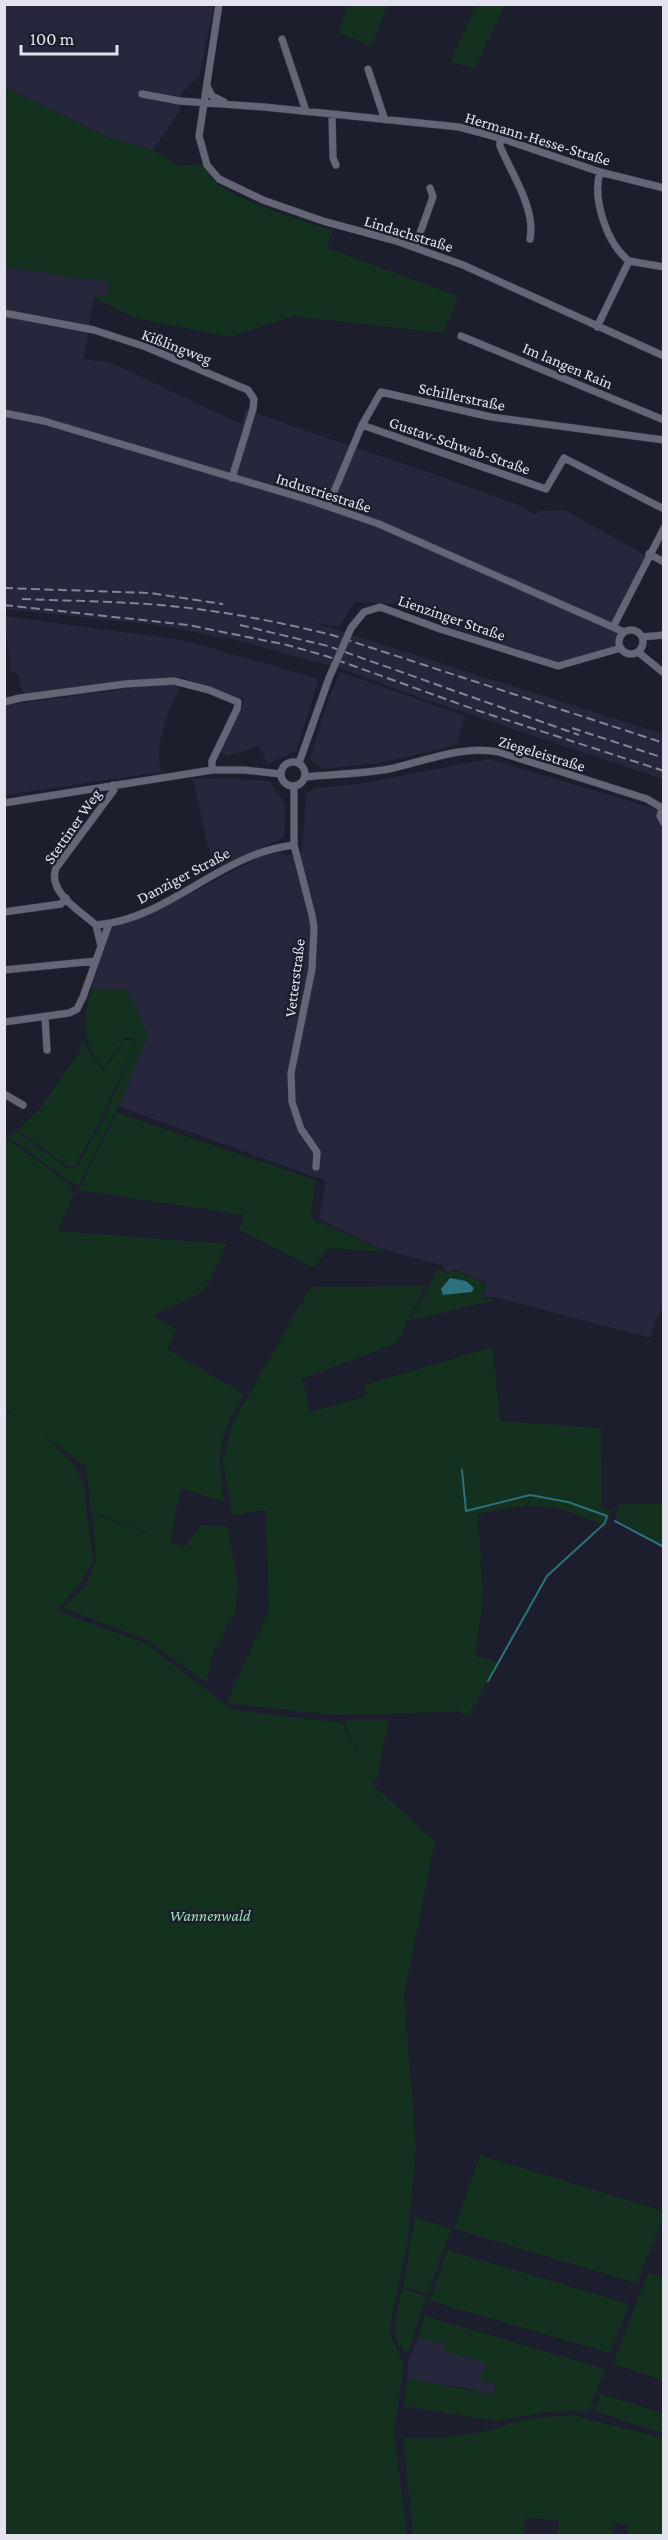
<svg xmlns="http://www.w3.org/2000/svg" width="668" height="2540" viewBox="0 0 668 2540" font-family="'Crimson Pro',serif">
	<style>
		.built { fill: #26273c }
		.green { fill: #13311e }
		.water { fill: #2c717b }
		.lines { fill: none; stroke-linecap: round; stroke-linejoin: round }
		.stream { stroke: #2c717b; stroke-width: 2 }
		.minor-casing { stroke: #383845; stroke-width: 8 }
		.minor { stroke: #646577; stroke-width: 7 }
		.rail { stroke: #848592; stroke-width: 2; stroke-dasharray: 9 4.5; stroke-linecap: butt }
		.minor-bridge-casing { stroke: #383845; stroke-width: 8; stroke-linecap: butt }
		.minor-bridge { stroke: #646577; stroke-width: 7 }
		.labels { text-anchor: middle; stroke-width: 5; stroke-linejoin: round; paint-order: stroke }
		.street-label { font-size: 16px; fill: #e2e3ee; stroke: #1d1e2d }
		.park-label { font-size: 16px; font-style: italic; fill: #97dfae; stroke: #1d1e2d }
	</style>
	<rect width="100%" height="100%" fill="#1d1e2d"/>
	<!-- built -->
	<path class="built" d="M4,5H214L199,76L182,92L179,112L153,150L106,137L5,87Z
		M5,267L110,282L107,297L94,296L84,359L111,363L241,424L246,410L430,473L516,504L535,515L539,511L565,510L652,559L618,620L615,647L557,663L446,625L399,604L355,602L339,627L312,622L663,734V779L415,696L345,670L236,640L158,625L5,609Z
		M4,616L182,640L319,679L296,751L268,764L259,746L227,756L220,752L245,699L187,679L174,677L141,680L23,695L18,674L11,671Z
		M340,672L465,716L457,745L379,763L322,769L310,759L327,703Z
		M157,685H180L167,715L158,750L161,772L5,795V705Z
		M489,759L663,811L664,1204L661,1208L664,1211V1305L656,1319L651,1338L498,1298L483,1297L487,1283L457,1270L446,1272L442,1265L381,1249L319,1219L326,1181L118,1106L148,1036L128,990L91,989L112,928L161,909L262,856L281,852L287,856L302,852L306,794L315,788L359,784Z
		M224,778L269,781L285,803L284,836L280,840L215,868L207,843L193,779Z
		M418,2337L447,2344L444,2351L487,2363L497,2383L492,2396L472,2389L407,2379L408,2362Z"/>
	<!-- green -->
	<path class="green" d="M347,5H387L372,46L339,33Z
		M476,5H505L475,68L450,62Z
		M4,87L106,137L153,150L179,166L203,164C207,170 211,178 216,183C241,203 302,220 333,231L327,248L458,296L443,333L293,316L230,337L135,318L94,298L95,296L107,297L109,282L5,267Z
		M91,989L128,990L148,1036L118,1108L79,1186L69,1181L8,1136L18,1132L66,1168H76L101,1124L138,1040L126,1037L103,1068C81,1039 83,1024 91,989Z
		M125,1040L137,1041L100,1121L75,1166H67L18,1130L41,1107L80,1051L82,1041L103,1071Z
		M117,1113L316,1180L311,1218L386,1252L327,1248L317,1265L312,1267L239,1230L244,1215L79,1190Z
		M5,1137L69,1184L74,1194L58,1231L227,1244L209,1283L199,1294L153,1315L177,1330L167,1349L244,1394C218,1440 217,1450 224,1502L183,1489L180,1491L170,1542L184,1548L201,1525L228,1527L238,1585L235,1612L211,1659L207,1683L147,1640L63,1608L86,1585L96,1561L92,1513L168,1541L91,1511L86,1467L44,1435L75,1466L84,1483L93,1562L82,1580L57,1611L145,1643L226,1705L239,1711L342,1723L358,1753L344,1721L388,1720L377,1781L372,1780L376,1788L435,1841L404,1995L416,2142L408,2242L389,2332L404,2364L394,2433L407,2535H5V1410L21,1420L5,1409Z
		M440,1267L445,1273L457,1271L486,1284L482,1298L497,1300L410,1320Z
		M425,1286L397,1343L302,1379L310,1412L367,1396L364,1385L493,1347L500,1421L601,1428L602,1508L611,1510L608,1520L602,1524L557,1508L526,1505L478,1514L483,1601L475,1656L498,1662L469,1715L459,1713L458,1709L455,1712L335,1715L234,1704L228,1700L269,1610L266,1510L232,1515L223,1459L233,1422L311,1287Z
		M663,1503V1545L616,1519L618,1505Z
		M480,2155L663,2211V2219L637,2283L454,2229Z
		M415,2217L451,2229L428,2294L403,2287Z
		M447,2250L629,2304L610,2353L430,2301Z
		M648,2273L663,2278V2380L613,2364Z
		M402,2289L427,2296L408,2353C386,2342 398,2307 402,2289Z
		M425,2316L605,2369L590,2409L587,2411L546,2412L497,2421L404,2406L407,2379L472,2390L492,2396L496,2384L480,2380L487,2363L444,2351L446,2344L418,2337Z
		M601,2394L663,2413V2433L594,2411Z
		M572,2415L663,2438V2535H628L629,2525L615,2523L612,2535H558V2520L525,2518L524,2535H413L403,2438H440L483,2432L522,2420Z"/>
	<!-- water -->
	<path class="water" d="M450,1278L466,1281L474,1288L472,1292L443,1295L441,1289Z"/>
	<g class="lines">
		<!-- stream -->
		<path class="stream" d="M462,1470L466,1511L530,1495L568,1502L607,1516L605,1523L547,1576L488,1681
			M615,1521L664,1547"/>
		<!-- minor casing -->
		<g class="minor-casing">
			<path id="minor" d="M219,4L199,136L207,165L219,179L263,200L323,221L396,241L463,265L664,356
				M282,39L306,111
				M368,69L385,120
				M207,86L212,96L224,102
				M142,94L180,101L264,107L459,127L500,138L600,172L664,188
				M332,115L333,158L336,165
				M500,138V146C511,173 536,208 530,239
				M415,247L433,197L430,188
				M629,261L664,267
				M4,313L94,330L146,347L248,390L254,399L253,409L232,478
				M597,327L629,261C607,244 592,199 600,172
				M461,336L664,420
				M4,413L44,421L312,501L379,524L624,632
				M362,425L546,489L564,458L664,509
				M328,506L362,425L381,392L491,417L664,440
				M649,554L664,562
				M613,627L664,528
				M351,628L364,612L380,607L440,629L558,666L621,648
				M619 642a12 12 0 1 1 24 0a12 12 0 1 1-24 0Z
				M642,637L664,635
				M638,652L664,673
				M4,702L20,698L125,684L174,681L209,690L238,702L237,709L212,761V770
				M281 774a12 12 0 1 1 24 0a12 12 0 1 1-24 0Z
				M299,763L329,678
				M305,777C333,774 361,774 389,769C427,761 460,745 499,752L647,799L662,808
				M113,785L114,790L56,868C47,892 80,911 96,925C168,920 220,853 294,845
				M294,786V845L312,915L314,928L312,969L291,1073L292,1102L301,1129L317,1152L316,1167
				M4,803L212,770H244L281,774
				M663,806L660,816L664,823
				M4,912L61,904L66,898
				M96,925L101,946
				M4,970L96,961
				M45,1017L47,1050
				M4,1022L69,1013L77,1009L83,997L109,924
				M4,1094L23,1105"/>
		</g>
		<!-- minor -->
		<use href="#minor" class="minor"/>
		<!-- rail -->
		<path class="rail" d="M4,588L150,593L223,604
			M22,599C68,601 114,601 160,605C218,610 275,621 332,635L664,743
			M4,605L188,625L287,645L326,656L479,711L664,771
			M240,625L328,646L579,735
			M572,728L664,758"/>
		<!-- minor-bridge casing -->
		<g class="minor-bridge-casing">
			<path id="minor-bridge" d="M329,678L351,628"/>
		</g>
		<!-- minor-bridge -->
		<use href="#minor-bridge" class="minor-bridge"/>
	</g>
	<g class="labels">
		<!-- street labels -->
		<g class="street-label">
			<text transform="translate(538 138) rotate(17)" y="6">Hermann-Hesse-Straße</text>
			<text transform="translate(409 233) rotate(17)" y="6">Lindachstraße</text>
			<text transform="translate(177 346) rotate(21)" y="6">Kißlingweg</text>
			<text transform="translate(568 365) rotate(23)" y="6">Im langen Rain</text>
			<text transform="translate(462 396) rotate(12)" y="6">Schillerstraße</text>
			<text transform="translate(460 445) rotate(19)" y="6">Gustav-Schwab-Straße</text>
			<text transform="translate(324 492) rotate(18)" y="6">Industriestraße</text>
			<text transform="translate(452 617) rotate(19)" y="6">Lienzinger Straße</text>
			<text transform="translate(542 753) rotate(17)" y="6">Ziegeleistraße</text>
			<text transform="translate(72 826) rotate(-55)" y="6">Stettiner Weg</text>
			<text transform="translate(183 875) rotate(-28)" y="6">Danziger Straße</text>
			<text transform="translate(294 978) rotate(-83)" y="6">Vetterstraße</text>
		</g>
		<!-- park labels -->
		<g class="park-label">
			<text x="210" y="1921">Wannenwald</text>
		</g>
	</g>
	<!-- border -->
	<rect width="668" height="2540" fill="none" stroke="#e2e3ee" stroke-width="12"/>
	<!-- scale -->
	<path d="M21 45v9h96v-9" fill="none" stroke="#e2e3ee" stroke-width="3"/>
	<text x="30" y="45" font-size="18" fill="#e2e3ee" stroke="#1d1e2d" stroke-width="4.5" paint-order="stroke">100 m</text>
</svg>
